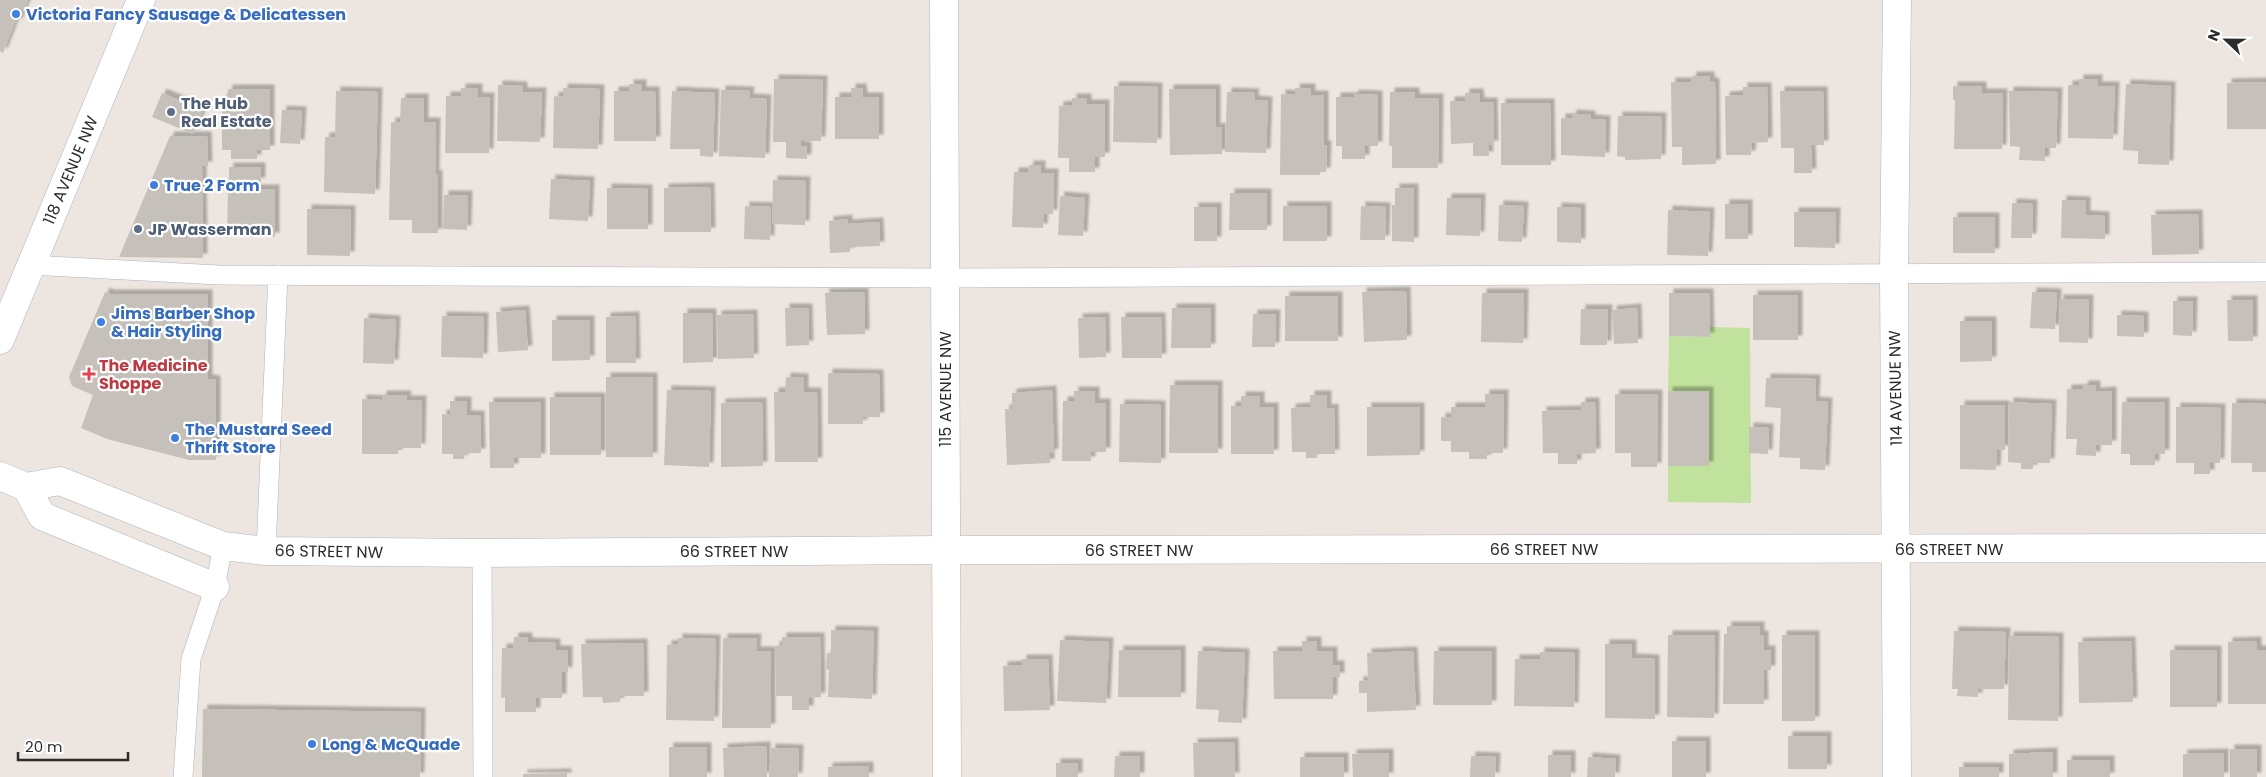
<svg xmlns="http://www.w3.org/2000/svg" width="2266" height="777" viewBox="0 0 2266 777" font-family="Poppins,sans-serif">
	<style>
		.green { fill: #c1e29d }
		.building { fill: #c6c0ba; filter: url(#shadow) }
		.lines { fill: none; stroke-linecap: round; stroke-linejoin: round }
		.lane-casing { stroke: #afb4bc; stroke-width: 20 }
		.street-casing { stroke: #afb4bc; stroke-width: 29 }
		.secondary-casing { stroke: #afb4bc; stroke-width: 29 }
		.lane { stroke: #fff; stroke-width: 19 }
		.street { stroke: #fff; stroke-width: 28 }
		.secondary { stroke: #fff; stroke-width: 28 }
		.shop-dot { fill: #3f7fe0; stroke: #fff; stroke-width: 2 }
		.service-dot { fill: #5c6f8a; stroke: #fff; stroke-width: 2 }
		.health-dot { fill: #e0444e; stroke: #fff; stroke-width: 2 }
		.labels { text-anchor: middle; stroke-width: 4.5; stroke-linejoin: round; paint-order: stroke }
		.shop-label { font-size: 16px; font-weight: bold; fill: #366cbe; stroke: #fff; text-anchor: start }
		.service-label { font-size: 16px; font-weight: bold; fill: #4e5e75; stroke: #fff; text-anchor: start }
		.street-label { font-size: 16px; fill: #2c2c2c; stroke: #fff }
		.health-label { font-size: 16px; font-weight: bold; fill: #be3a42; stroke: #fff; text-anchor: start }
	</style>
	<defs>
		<filter id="shadow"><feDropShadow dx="4.5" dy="-4.5" stdDeviation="1" flood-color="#0004"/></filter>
	</defs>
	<rect width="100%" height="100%" fill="#ede5df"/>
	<!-- green -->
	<path class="green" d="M1709,327L1750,328L1751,503L1668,502V466L1709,465V391H1668L1669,336L1709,337Z"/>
	<!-- building -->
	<path class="building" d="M0,0H28L18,23L15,22L3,53L0,51Z
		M1692,76H1710V81L1715,83L1716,164L1682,165V147H1672L1671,82H1691Z
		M774,79L823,80L821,141H801V146H807V159L786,158V142H773Z
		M2079,79H2098V86H2115L2113,139L2068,138V85H2079Z
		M2266,82V129H2227V83Z
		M629,84H642V91H655L656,141H614V91H630Z
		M2126,84L2171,86L2169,165L2138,164V151L2123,150Z
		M498,85L523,86V92H542L540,142L497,141Z
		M1114,86L1158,87L1157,143L1113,142Z
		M1953,86H1982V93H2003L2002,149H1954L1955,100H1953Z
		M1743,87H1767L1768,142L1752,143L1751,155H1726L1725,96L1743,95Z
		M461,88H478V97H490L489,153H445L446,96H461Z
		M563,88L600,89L598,149L553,148L554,96L563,97Z
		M851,88H862L863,97H879V139H835V97H851Z
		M1295,88H1311V95H1324V145H1327L1326,172H1320V175H1280L1281,94L1296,95Z
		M228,89H270V150H257V159H231V150H222V99H227Z
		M1169,89H1216V128L1222,127V154L1170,155Z
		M721,90L750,91L749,98L767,99L765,158L719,156Z
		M336,91L378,92L375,194L324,192L325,137H335Z
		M672,91L715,93L713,157L700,156V149H670Z
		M1780,91H1823L1824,145H1811L1812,173H1794V148H1781Z
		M2009,91L2058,92L2056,148H2045V161L2019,160L2020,147L2010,146Z
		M1227,92L1255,93L1254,100L1268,101L1266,153L1225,152Z
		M1390,92H1415V98H1439L1438,168H1392V146H1389Z
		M162,93L203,110L193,134L152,117Z
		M1465,93H1479L1480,102H1493L1494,145H1488L1489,156H1473V143L1451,144L1450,101H1465Z
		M1354,94L1378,95V146H1365V159H1342V146H1336V97H1354Z
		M401,98H424V122H436L435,175L438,174V233H412V220H389L391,122H400Z
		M1072,98H1087V104H1105V157H1095V172H1069V158H1058L1059,106L1072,105Z
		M1501,103H1550L1551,165H1501Z
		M282,110L302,111L300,144L280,143Z
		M1572,114L1591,115V119L1606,120L1605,157L1561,155V118H1572Z
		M1618,116L1662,117L1661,159L1625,160V157L1617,156Z
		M170,136H207L208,166H202L203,258L119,257Z
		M1029,165H1041V173H1054L1053,214H1044L1043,228L1012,227L1014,172H1028Z
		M229,167H261V182H229Z
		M551,179L590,181L588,221L549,219Z
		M773,180L806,181L805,225L772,224Z
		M710,187L711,232H664V188Z
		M607,188L648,189V229H607Z
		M1395,188H1414V242L1392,241V205H1395Z
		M228,189H275V237L227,236Z
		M1230,193H1267V230H1229Z
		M444,195H468L467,230L443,229Z
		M1060,196L1085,198L1083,236L1058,235Z
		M1447,198H1481L1480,236L1446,235Z
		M2062,200L2086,201V215L2105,216V239L2061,238Z
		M2012,203L2033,204L2032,238H2011Z
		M1725,204H1748V239H1725Z
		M1499,205L1524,206L1522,242L1498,241Z
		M745,206L771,207L770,240L744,239Z
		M1283,206H1327V241H1283Z
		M1361,206L1386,207L1385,240H1360Z
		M1194,207H1217V241H1194Z
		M1557,207L1581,208V243L1557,242Z
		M307,209L351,210L350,256L307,255Z
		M1668,210L1710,212L1708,256L1667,255Z
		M1794,212H1836L1835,248L1794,247Z
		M2198,214L2199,254L2152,255L2151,215Z
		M1953,217H1995V253H1953Z
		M848,219V224L879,222L880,246L850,247V252L830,253L829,221Z
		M1406,291L1407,340L1364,342L1362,292Z
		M105,292L110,294H208V379L216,380V460H189L107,439L81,428L93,395L72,386L69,377Z
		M864,292L865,334L827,335L825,293Z
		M2032,292L2057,293L2055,329L2030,328Z
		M1482,293H1524L1523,343L1481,342Z
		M1669,293H1709L1710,337L1669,336Z
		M1753,295H1798V340H1753Z
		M1285,296H1338V341H1285Z
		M2059,299H2089L2088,343L2059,342Z
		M2227,300H2253V341H2228Z
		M2173,301H2193L2192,336L2173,335Z
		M785,308H808L809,345L786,346Z
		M1172,308H1211V348H1171Z
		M1637,308L1638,343L1614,344L1612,310Z
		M1581,309H1608L1607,345H1580Z
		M525,310L528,350L498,352L496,312Z
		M683,313H712L713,362L683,363Z
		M753,314L754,358L718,359L717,315Z
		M1253,314H1276L1275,347H1252Z
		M2117,315L2144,316V337L2117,336Z
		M442,316L484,317L483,358L441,357Z
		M635,316L636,363H606V317Z
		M1105,317L1106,357L1079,358L1078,318Z
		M1121,317H1161L1162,358H1122Z
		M364,318L396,320L394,364L363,363Z
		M552,320H590V360L552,361Z
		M1960,321H1992V361L1960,362Z
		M828,373L879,374L880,417H863V424H828Z
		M606,377H653V457H606Z
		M786,377L804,378V392H817L818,462H775L774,392H785Z
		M1766,378L1816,379L1815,401L1828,402L1825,470L1800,469V458L1779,457L1781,408L1765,407Z
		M1170,385H1218V453H1169Z
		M2084,385H2096V392L2112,391V445H2096V456L2076,455L2077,439H2066L2067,389H2083Z
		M667,390L711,391L709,467L664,465Z
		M1052,390L1054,453H1050V463L1007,465L1005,409H1012V393Z
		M1074,391H1095V403H1106V452H1091V461H1062L1063,401H1074Z
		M1668,391H1709V466H1668Z
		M1485,394H1504L1503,453H1487V459H1469V452H1451V441H1441V417L1451,418V407H1485Z
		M1615,394H1658L1657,467H1631V453H1615Z
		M382,395H407L406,400H422L421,448H398V454H362V399L382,400Z
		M1310,395H1327V409L1334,408L1335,454H1317V458H1306V452H1292L1291,408L1310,407Z
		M1241,396H1260V407H1274V454H1231V406H1241Z
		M550,397H601V455H550Z
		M450,401H467V415H480L481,453H465L464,459H453V454H442V414L450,415Z
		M489,402H541V458H514V468H490Z
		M762,402L763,466L721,467V403Z
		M1581,402H1595L1596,453L1577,454V464H1558V453H1543L1542,411L1581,410Z
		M2009,402L2052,404L2050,463H2033V469H2021V463L2008,462Z
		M2122,402H2165V454H2155V465H2130V454H2121Z
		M2232,403L2266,404V472H2252V463H2231Z
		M1120,404L1161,405V463L1119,462Z
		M1960,405H2005V450H1997L1996,470L1960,469Z
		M1367,407H1420V455L1367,456Z
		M2176,407L2221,408L2220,463H2210V474H2194V463H2176Z
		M1749,427L1769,428L1768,454L1749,453Z
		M1727,626H1760V635H1764V650H1771V670H1763L1764,704H1723L1724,634H1727Z
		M831,630L874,631L872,699L828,697L829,670L826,669L827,653H831Z
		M1954,631L2006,632L2004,689H1978V697L1957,696L1958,689H1952Z
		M1668,635H1715L1714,718L1667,717Z
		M1782,635H1815V721H1782Z
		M2009,636L2059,637L2058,721L2008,720Z
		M514,637H528V642L556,643V650H568V672L562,671V698H536V712H505V697L501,698L502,648H513Z
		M782,637H820L821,697L809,698V710H792V696H776L775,646L782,645Z
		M678,638L716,639L714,721L666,720L667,645L678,644Z
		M723,638H757L756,651H771V728H722Z
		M1060,640L1109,642L1106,703L1057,701Z
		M1302,641H1317V651H1333V665H1340V677H1333V699H1274L1273,651H1302Z
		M2131,641L2133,702L2079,703L2078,642Z
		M2257,641V650H2266V704H2228V642Z
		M643,643L644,696H620V702L603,703L602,697H583L581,644Z
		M1605,644H1632V658L1655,659V719L1605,718Z
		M1119,650H1181V697H1118Z
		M2170,650H2217V707H2170Z
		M1198,651L1245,653L1242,723L1218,722L1219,710L1196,709Z
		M1413,651L1416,710L1367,712V693H1359V681L1368,680L1367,653Z
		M1434,651H1492V705H1433Z
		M1540,652L1575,653L1574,707L1514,706L1515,659H1540Z
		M1022,659H1048L1050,710L1004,711L1003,666L1022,665Z
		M203,709L421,712L420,777H202Z
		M1788,736H1827V769H1788Z
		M1672,741H1706V777H1672Z
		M1234,742L1235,777H1194L1193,743Z
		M766,746L767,777H724L723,748Z
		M669,747H707V777H669Z
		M771,748L799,749L798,777H769Z
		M2230,749H2257V777H2230Z
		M2053,752V777H2009V754Z
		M1389,753V777H1353L1352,754Z
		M2224,753V777H2183V754Z
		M1548,755H1571V777H1548Z
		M1115,756H1140V777H1114Z
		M1471,756L1496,757L1495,777H1470Z
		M1300,757H1344V777H1300Z
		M1588,757L1616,759L1615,777H1587Z
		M2067,760H2110V777H2067Z
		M1056,763H1078V777H1056Z
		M869,766V777H828V767Z
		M1959,767H1999V777H1959Z
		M567,773V777H523V774Z"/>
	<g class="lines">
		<!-- lane casing -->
		<g class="lane-casing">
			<path id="lane" d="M30,265L219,275L946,278L2266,272
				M266,551L278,275
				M482,553L483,777
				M183,777L191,659L215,587L223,546"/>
		</g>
		<!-- street casing -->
		<g class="street-casing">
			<path id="street" d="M944,0L947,777
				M1897,777L1894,273L1897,0"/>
		</g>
		<!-- secondary casing -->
		<g class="secondary-casing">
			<path id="secondary" d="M0,340L141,0
				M0,476L26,487L60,481L223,546L266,551L482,553L945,550L2266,548
				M26,487L42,516L215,587"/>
		</g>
		<!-- lane -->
		<use href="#lane" class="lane"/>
		<!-- street -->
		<use href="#street" class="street"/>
		<!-- secondary -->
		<use href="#secondary" class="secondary"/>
	</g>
	<!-- markers -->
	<g class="shop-dot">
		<circle cx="16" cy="14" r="5"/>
		<circle cx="154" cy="185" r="5"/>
		<circle cx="101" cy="322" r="5"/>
		<circle cx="175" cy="438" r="5"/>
		<circle cx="312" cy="744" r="5"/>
	</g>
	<g class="service-dot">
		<circle cx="171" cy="112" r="5"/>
		<circle cx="138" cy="229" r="5"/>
	</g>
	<path class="health-dot" d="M86.5 366.5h5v5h5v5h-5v5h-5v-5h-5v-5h5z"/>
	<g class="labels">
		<!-- shop labels -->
		<g class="shop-label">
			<text x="26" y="20">Victoria Fancy Sausage &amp; Delicatessen</text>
			<text x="164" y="191">True 2 Form</text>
			<text x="111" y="319">Jims Barber Shop<tspan x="111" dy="18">&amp; Hair Styling</tspan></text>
			<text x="185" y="435">The Mustard Seed<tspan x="185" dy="18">Thrift Store</tspan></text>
			<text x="322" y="750">Long &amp; McQuade</text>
		</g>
		<!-- service labels -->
		<g class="service-label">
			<text x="181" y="109">The Hub<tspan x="181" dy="18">Real Estate</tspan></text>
			<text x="148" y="235">JP Wasserman</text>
		</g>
		<!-- street labels -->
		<g class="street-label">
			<text transform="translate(70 170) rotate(-67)" y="6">118 AVENUE NW</text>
			<text transform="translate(1895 388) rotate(-91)" y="6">114 AVENUE NW</text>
			<text transform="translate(945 389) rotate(-90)" y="6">115 AVENUE NW</text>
			<text x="1544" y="555">66 STREET NW</text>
			<text x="1949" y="555">66 STREET NW</text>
			<text x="1139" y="556">66 STREET NW</text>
			<text transform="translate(329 551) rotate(1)" y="6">66 STREET NW</text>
			<text x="734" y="557">66 STREET NW</text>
		</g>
		<!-- health labels -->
		<g class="health-label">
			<text x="99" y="371">The Medicine<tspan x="99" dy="18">Shoppe</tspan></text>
		</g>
	</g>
	<!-- north arrow -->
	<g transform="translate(2226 40) rotate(292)" stroke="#ffffff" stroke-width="4" paint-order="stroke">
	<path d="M0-4L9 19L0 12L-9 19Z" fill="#2c2c2c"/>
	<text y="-8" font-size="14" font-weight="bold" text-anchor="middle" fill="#2c2c2c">N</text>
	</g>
	<!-- scale -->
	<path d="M18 752v8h110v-8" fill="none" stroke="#2c2c2c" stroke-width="2.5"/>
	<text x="25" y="752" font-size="15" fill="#2c2c2c" stroke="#ffffff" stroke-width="4" paint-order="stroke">20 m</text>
</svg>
